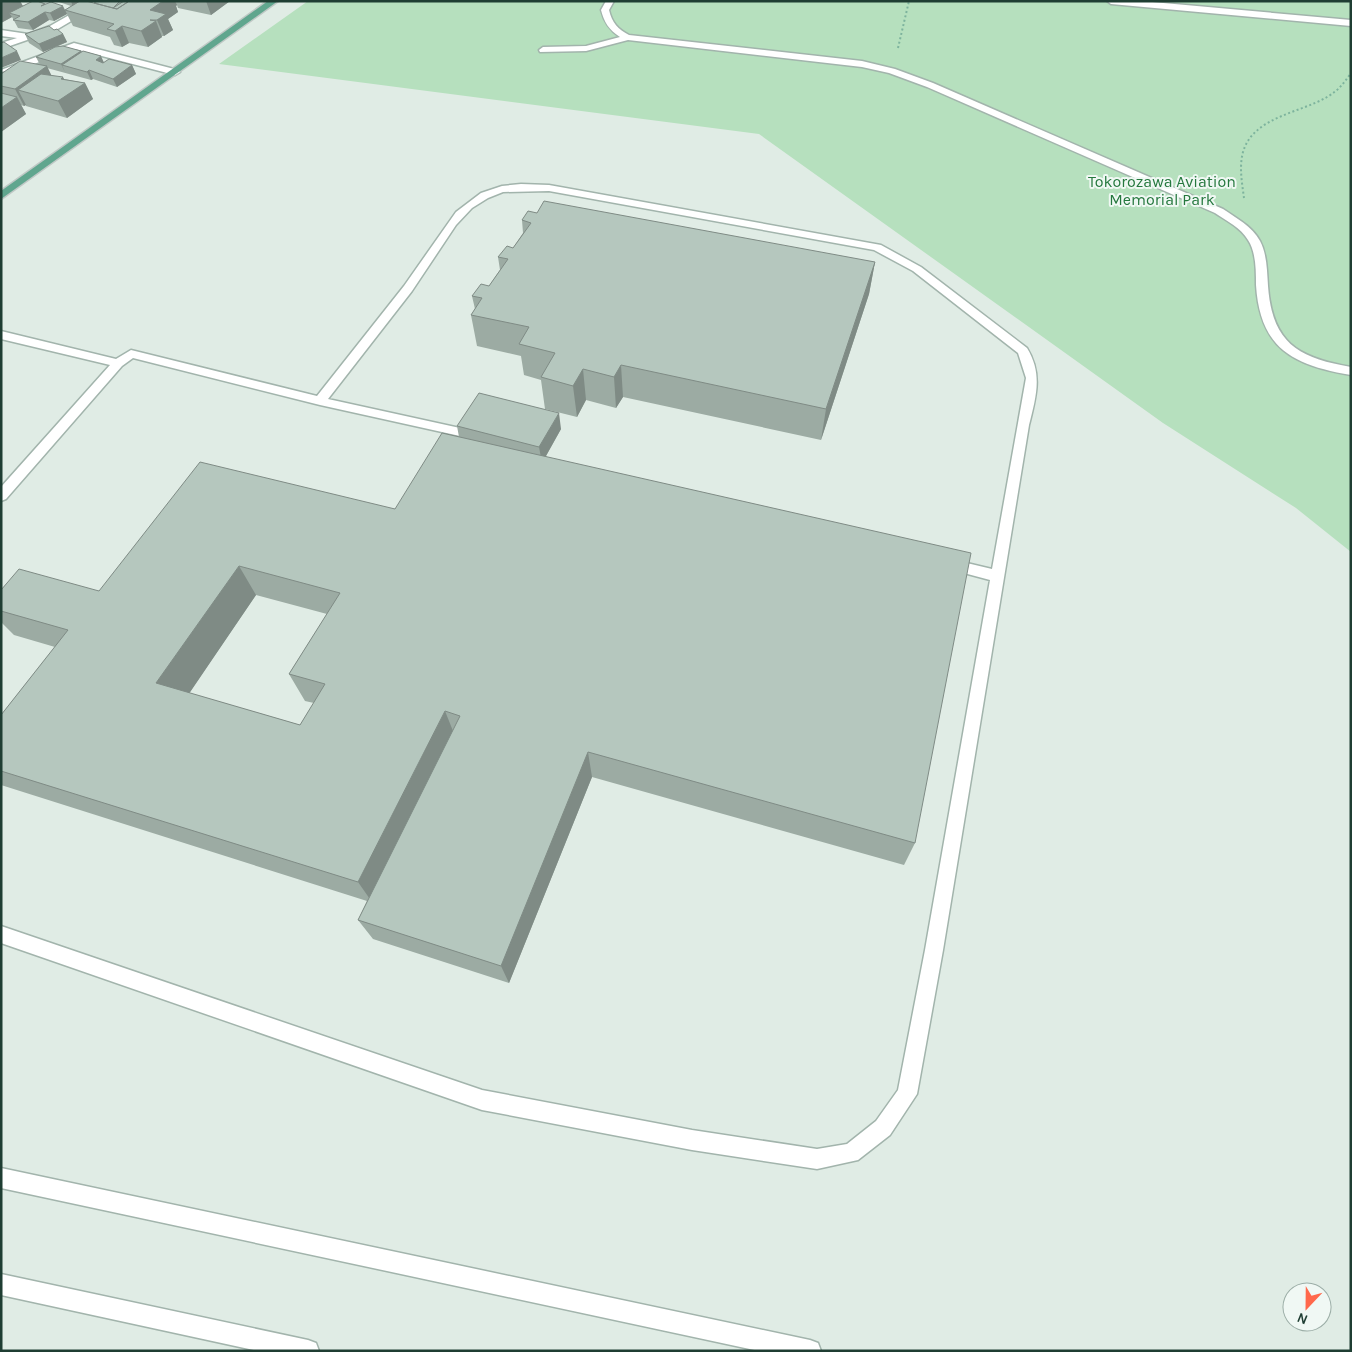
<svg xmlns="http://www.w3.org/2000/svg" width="1352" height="1352" viewBox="0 0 1352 1352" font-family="Karla,sans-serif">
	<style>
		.green { fill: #b6e0be }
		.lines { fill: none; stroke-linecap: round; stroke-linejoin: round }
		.minor-casing { stroke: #a2b4ac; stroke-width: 3 }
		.major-casing { stroke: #c0c9c6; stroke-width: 3 }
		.path { stroke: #7db39d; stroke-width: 2; stroke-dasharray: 2 2.5; stroke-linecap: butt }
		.minor { fill: #fff; fill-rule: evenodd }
		.major { fill: #60a68e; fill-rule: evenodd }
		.wall { fill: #9caba3; fill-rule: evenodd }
		.shaded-wall { fill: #7f8b85 }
		.building { fill: #b5c7be; stroke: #7f8b85; fill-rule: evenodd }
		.labels { text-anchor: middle; stroke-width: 4; stroke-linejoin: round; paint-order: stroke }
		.far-park-label { font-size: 16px; fill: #25783e; stroke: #f0f8f4 }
	</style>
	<rect width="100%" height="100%" fill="#e0ece5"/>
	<!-- green -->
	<path class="green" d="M308,1H1351V552L1296,508L1163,423L759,134L219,64Z"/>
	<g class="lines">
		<!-- minor casing -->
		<g class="minor-casing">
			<path id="minor" d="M94,1H105L56,30L1,49V43L17,38L1,36V30L28,34L50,26Z
				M606,1H614L609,10C612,23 618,29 629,35L862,61L895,69L933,83L1223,209C1236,218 1252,226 1260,241C1267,254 1267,271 1268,286C1272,342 1297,358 1351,367V375C1292,365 1260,348 1256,285C1256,270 1256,252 1248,240C1241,228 1227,221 1215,213L927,87L889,73L862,67L628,40L586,51L540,52L539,50L543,47L586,46L620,37C609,30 604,22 601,10Z
				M1107,1H1141L1351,20V26L1111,4Z
				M74,43L178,70L180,72L175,75L75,49L1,76V70Z
				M521,184L549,185L881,245L921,267L1027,348C1043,374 1036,397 1029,425L943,950L917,1094L890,1135L858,1160L817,1169L692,1150L482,1110L1,943V926L482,1090L692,1130L817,1149L847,1144L876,1121L898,1090L925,950L990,580L945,568L943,564L945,560L950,559L992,569L1026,378L1018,353L913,271L874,250L549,191L503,192L488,198L472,208L456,225L412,291L328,399L460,428L466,432L464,435L460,436L320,405L133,358L122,366L6,499L1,501V487L110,365L1,339V331L116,359L131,350L317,396L404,286L456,212L481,193L502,186Z
				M1,1168L810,1340L818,1343L821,1351H759L1,1188Z
				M1,1274L308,1340L316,1343L319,1351H258L1,1295Z"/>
		</g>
		<!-- major casing -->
		<g class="major-casing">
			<path id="major" d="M268,1H278L1,199V191Z"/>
		</g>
		<!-- path -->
		<path class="path" d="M898,48L909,1
			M1244,198C1242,183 1239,167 1243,152C1253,117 1300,113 1327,97C1338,91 1344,83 1351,73"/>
		<!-- minor -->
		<use href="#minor" class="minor"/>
		<!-- major -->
		<use href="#major" class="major"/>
	</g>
	<!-- wall -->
	<path class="wall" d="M1,1H20L23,6L32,2L29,1H43L41,2L65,10L71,6L56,1H91L90,2L94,3L98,1H230L211,15L178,8L177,5L176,6L178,12L168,19L173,30L164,36H162V37L148,47L129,43L122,47L114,45L110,37L73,26L67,14L54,21L49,20L33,30L18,28L12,17L1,23Z
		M54,30L63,34L67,42L56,47L81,51L82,52L104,62L132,65L136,74L117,87L93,79L91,80L47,68L51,75L64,79L85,83L93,99L67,118L26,106V105L24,106L21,105L26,114L1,132V72L40,65L36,57L54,47L43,52L29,43L25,34Z
		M537,213L875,262L869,294L821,440L623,397L616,408L586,400L577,417L545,409L541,380L524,375L521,356L477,346L471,315L475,309L472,296L489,286L500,270L498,257L513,248L523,233L522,220Z
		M457,426L561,429L546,456L915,843L904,865L592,777L509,983L373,939L358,920L367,901L1,785V715L55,647L14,635L1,622V590L99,591L395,509L459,437ZM256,595L327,614L289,674L305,701L314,703L300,725L189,693Z"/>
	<!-- shaded-wall -->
	<path class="shaded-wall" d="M3,1H20L25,10L9,13L12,17L1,23V2Z
		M71,1H83L73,7Z
		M163,1H175L177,5L176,6L178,12L168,19L173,30L164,36L157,20L150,10Z
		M206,1H230L211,15Z
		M41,6L45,12L49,20L33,30L28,22Z
		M63,6L67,14L54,21L50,13Z
		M156,21L162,37L148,47L141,31Z
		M122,26L129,43L122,47L115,31Z
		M63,34L67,42L43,52L39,44Z
		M17,51L21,60L1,68V58Z
		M81,51L85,59L62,65L65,72L61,64Z
		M101,56L105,65L96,60Z
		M132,65L136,74L117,87L113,79Z
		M47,66L55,83L18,90L26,105L24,106L15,89Z
		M89,70L93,79L91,80L87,72Z
		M63,77L71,92L85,83L93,99L67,118L58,101L61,79Z
		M17,97L26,114L1,132V108Z
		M875,262L869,294L821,440L826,409Z
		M621,365L623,397L616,408L614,377Z
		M583,369L586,400L577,417L573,386Z
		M559,413L561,429L542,463L539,447Z
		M239,566L256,595L178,710L156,683Z
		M445,711L455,736L372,902L358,882Z
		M588,752L592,777L509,983L501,966Z"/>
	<!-- building -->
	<path class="building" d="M33,1H37L45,4L41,6L51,2L63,6L50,13L45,12L28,22L13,20L20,16L9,13Z
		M80,1H86L117,9L129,1H163L150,10L166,14L157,20H150L156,21L141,31L122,26L115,31L107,29L114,24L65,10Z
		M98,1H120L113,8L94,3Z
		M124,1L128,2L117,9L113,8Z
		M49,26L54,30L57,29L63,34L39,44L25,34Z
		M4,42L17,51L1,58V43Z
		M63,46L81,51L61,64L36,57L55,47Z
		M83,51L101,56L96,60L103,63L109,59L132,65L113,79L89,70L87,72L62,65Z
		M20,61L47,66L15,89L1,86V74Z
		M41,74L63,77L61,79L85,83L58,101L18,90Z
		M1,93L17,97L1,108Z
		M544,201L875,262L826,409L621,365L614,377L583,369L573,386L541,377L555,353L519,344L529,327L471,315L482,298L472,296L481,284L489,286L508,259L498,257L507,246L513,248L531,223L522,220L528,211L537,213Z
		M479,393L559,413L539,447L457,426Z
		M442,433L971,553L915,843L588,752L501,966L358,920L460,716L445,711L358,882L1,771V715L68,630L1,611V590L19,569L99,591L200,462L395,509ZM239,566L340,593L289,674L325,684L300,725L156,683Z"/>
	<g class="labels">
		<!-- far-park labels -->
		<g class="far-park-label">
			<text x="1162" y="187">Tokorozawa Aviation<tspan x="1162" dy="18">Memorial Park</tspan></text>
		</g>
	</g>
	<!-- border -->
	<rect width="1352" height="1352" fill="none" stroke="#1f3e33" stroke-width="5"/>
	<!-- north arrow -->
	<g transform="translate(1307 1307) rotate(202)"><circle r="24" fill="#f0f8f4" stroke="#9caea7"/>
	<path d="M0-4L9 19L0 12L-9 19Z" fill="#ff684b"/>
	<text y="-8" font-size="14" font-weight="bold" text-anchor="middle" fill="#1f3e33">N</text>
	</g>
</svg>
